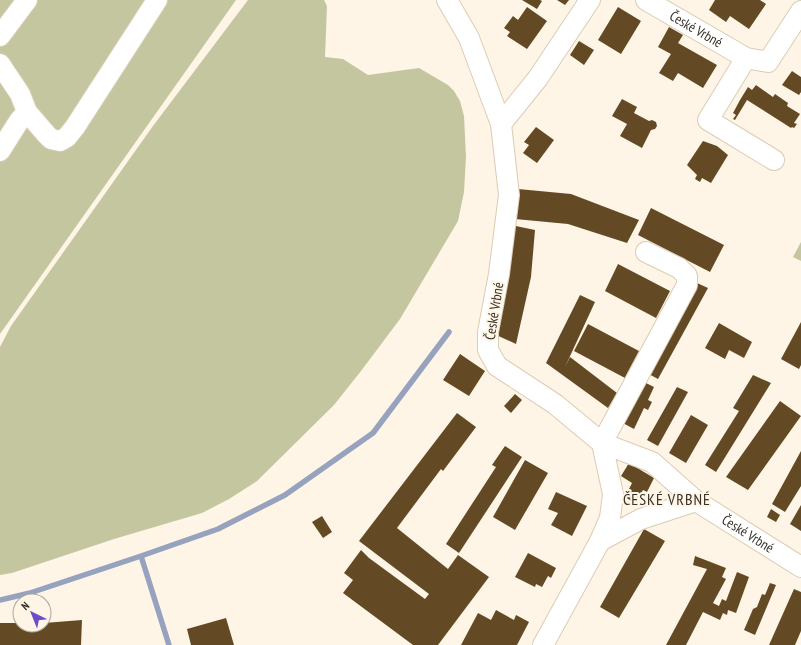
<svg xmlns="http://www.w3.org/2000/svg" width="801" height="645" viewBox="0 0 801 645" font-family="'PT Sans Narrow',sans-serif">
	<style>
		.green { fill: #c3c69f }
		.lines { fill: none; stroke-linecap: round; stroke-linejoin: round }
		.stream { stroke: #96a2be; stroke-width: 5.5 }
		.building { fill: #644a24 }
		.minor-casing { stroke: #dbccb4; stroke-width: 22 }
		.minor { stroke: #fff; stroke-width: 20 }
		.labels { text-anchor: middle; stroke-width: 4; stroke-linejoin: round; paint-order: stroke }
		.street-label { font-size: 14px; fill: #373127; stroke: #fef5e6 }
		.quarter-label { font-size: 16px; letter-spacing: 1px; fill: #373127; stroke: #fef5e6 }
	</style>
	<rect width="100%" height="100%" fill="#fef5e6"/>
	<!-- green -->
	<path class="green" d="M0,0H236L0,334Z
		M248,0H324L327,6L325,57L343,59L368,75L419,68L448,85L454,91L460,101L464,116L466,157L464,192L458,221L400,319L361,371L334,405L257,481L229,499L202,513L114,539L12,573L0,575V347L11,326L153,126Z
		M801,242V261L793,257Z"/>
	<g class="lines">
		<!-- stream -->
		<path class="stream" d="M141,556L169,645
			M0,600L30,593L141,556L218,529L285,495L373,433L449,332"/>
	</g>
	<!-- building -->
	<path class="building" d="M522,0H540L542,1L537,9Z
		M557,0H569L565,5Z
		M715,0H760L766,4L749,29L730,16L726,22L709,10Z
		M527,7L547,21L527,49L507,36L510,32L504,28L513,16L518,20Z
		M618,7L641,21L621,54L598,40Z
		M669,27L683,35L678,43L717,65L703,88L678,73L673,81L659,73L671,54L658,47Z
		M579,41L594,50L584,65L570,55Z
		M792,71L801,77V92L799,95L782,85Z
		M756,85L773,97L775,94L788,103L787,106L800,114L794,123L797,124L794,128L792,127L791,128L747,100L735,120L733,119L736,115L733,113L740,100L748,87L752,90Z
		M622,99L637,107L634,113L649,121L652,120L656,122L657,126L655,129L651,130L642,148L620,136L627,124L612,116Z
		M536,127L554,140L537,163L523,153L529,145L524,142Z
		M703,141L717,146L728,155L711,183L702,178L700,182L695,179L697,175L687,165Z
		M518,189L571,194L639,220L627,243L568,224L515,219Z
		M651,208L724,245L710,272L638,235Z
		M511,225L535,230L531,277L516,344L494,334Z
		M618,264L670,291L656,318L605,291Z
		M697,283L708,288L658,379L647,373Z
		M580,295L595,302L565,367L570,357L617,393L608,408L546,363Z
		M801,322V365L799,369L781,359Z
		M719,323L752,342L744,358L729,350L725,359L705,348Z
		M588,324L639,351L625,378L574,351Z
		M460,354L485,371L469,396L443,380Z
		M753,375L771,383L716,472L705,465L739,411L733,408Z
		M642,381L654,387L648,400L652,402L648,410L644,408L634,429L621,422Z
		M677,387L688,392L658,446L647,440Z
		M515,394L522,400L511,413L504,406Z
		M780,401L801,416L748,490L726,477Z
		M457,413L476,427L443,471L441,469L397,528L448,569L458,555L489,577L438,645H413L343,593L353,580L344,573L361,550L369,558L425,599L429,594L359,541Z
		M691,415L708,425L686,463L669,453Z
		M505,446L522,457L459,553L446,544L496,467L492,465Z
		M801,451V486L785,512L772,504Z
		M525,460L548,473L515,530L493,517Z
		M629,463L654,478L647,492L643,490L635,503L625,497L632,483L621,476Z
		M556,492L587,506L572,536L551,525L558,513L548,509Z
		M801,505V531L790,524Z
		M771,509L780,515L776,522L767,517Z
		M322,516L332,532L323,538L312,522Z
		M644,529L665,541L619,618L600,607Z
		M528,553L556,568L551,578L548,576L542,587L536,584L535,587L515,577Z
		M695,556L726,568L722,577L726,579L713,603L719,606L722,599L726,601L737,572L749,577L736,613L728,610L727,615L723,613L720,620L703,612L686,645H666L707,569L693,565Z
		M770,583L776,585L755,635L744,630L753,609L757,607L762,594L765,595Z
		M794,589L801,592V631L795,645H769Z
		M496,610L514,620L516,615L529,622L517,645H461L478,613L491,620Z
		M226,618L234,645H191L187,629Z
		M82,620L81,645H0V623H20V625H44V623Z"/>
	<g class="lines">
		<!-- minor casing -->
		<g class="minor-casing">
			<g id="minor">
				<path d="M447,0L469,38L501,124L509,195L499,274L488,332V350L497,366L555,404L602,443L613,494L610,518L600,541L543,645"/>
				<path id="s1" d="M646,0L746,58L768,62L801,11"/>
				<path d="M0,36L27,0"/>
				<path d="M746,58L708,120L774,160"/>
				<path d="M0,64L20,94L27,112"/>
				<path d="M501,124L538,78L590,0"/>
				<path d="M0,151L19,121L27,112L46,134L51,139L60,141L67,137L75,127L157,0"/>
				<path id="s2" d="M646,252L679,268L687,276V285L602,443L652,462L696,501L801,567"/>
				<path d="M600,541L641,519L696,501"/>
			</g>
		</g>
		<!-- minor -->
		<use href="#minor" class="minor"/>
	</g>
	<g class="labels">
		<!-- street labels -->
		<g class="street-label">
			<text dy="5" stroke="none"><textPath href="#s1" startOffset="58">České Vrbné</textPath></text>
			<text transform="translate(494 311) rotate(-81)" y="5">České Vrbné</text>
			<text dy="5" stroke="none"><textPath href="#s2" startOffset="410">České Vrbné</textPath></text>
		</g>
		<!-- quarter labels -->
		<g class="quarter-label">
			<text x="667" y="505">ČESKÉ VRBNÉ</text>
		</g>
	</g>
	<!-- north arrow -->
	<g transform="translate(32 613) rotate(317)"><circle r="19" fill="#fef5e6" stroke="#aea79a"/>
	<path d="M0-3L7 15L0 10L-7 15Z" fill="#6e4cc5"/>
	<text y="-6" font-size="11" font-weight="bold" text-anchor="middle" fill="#373127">N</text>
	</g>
</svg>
